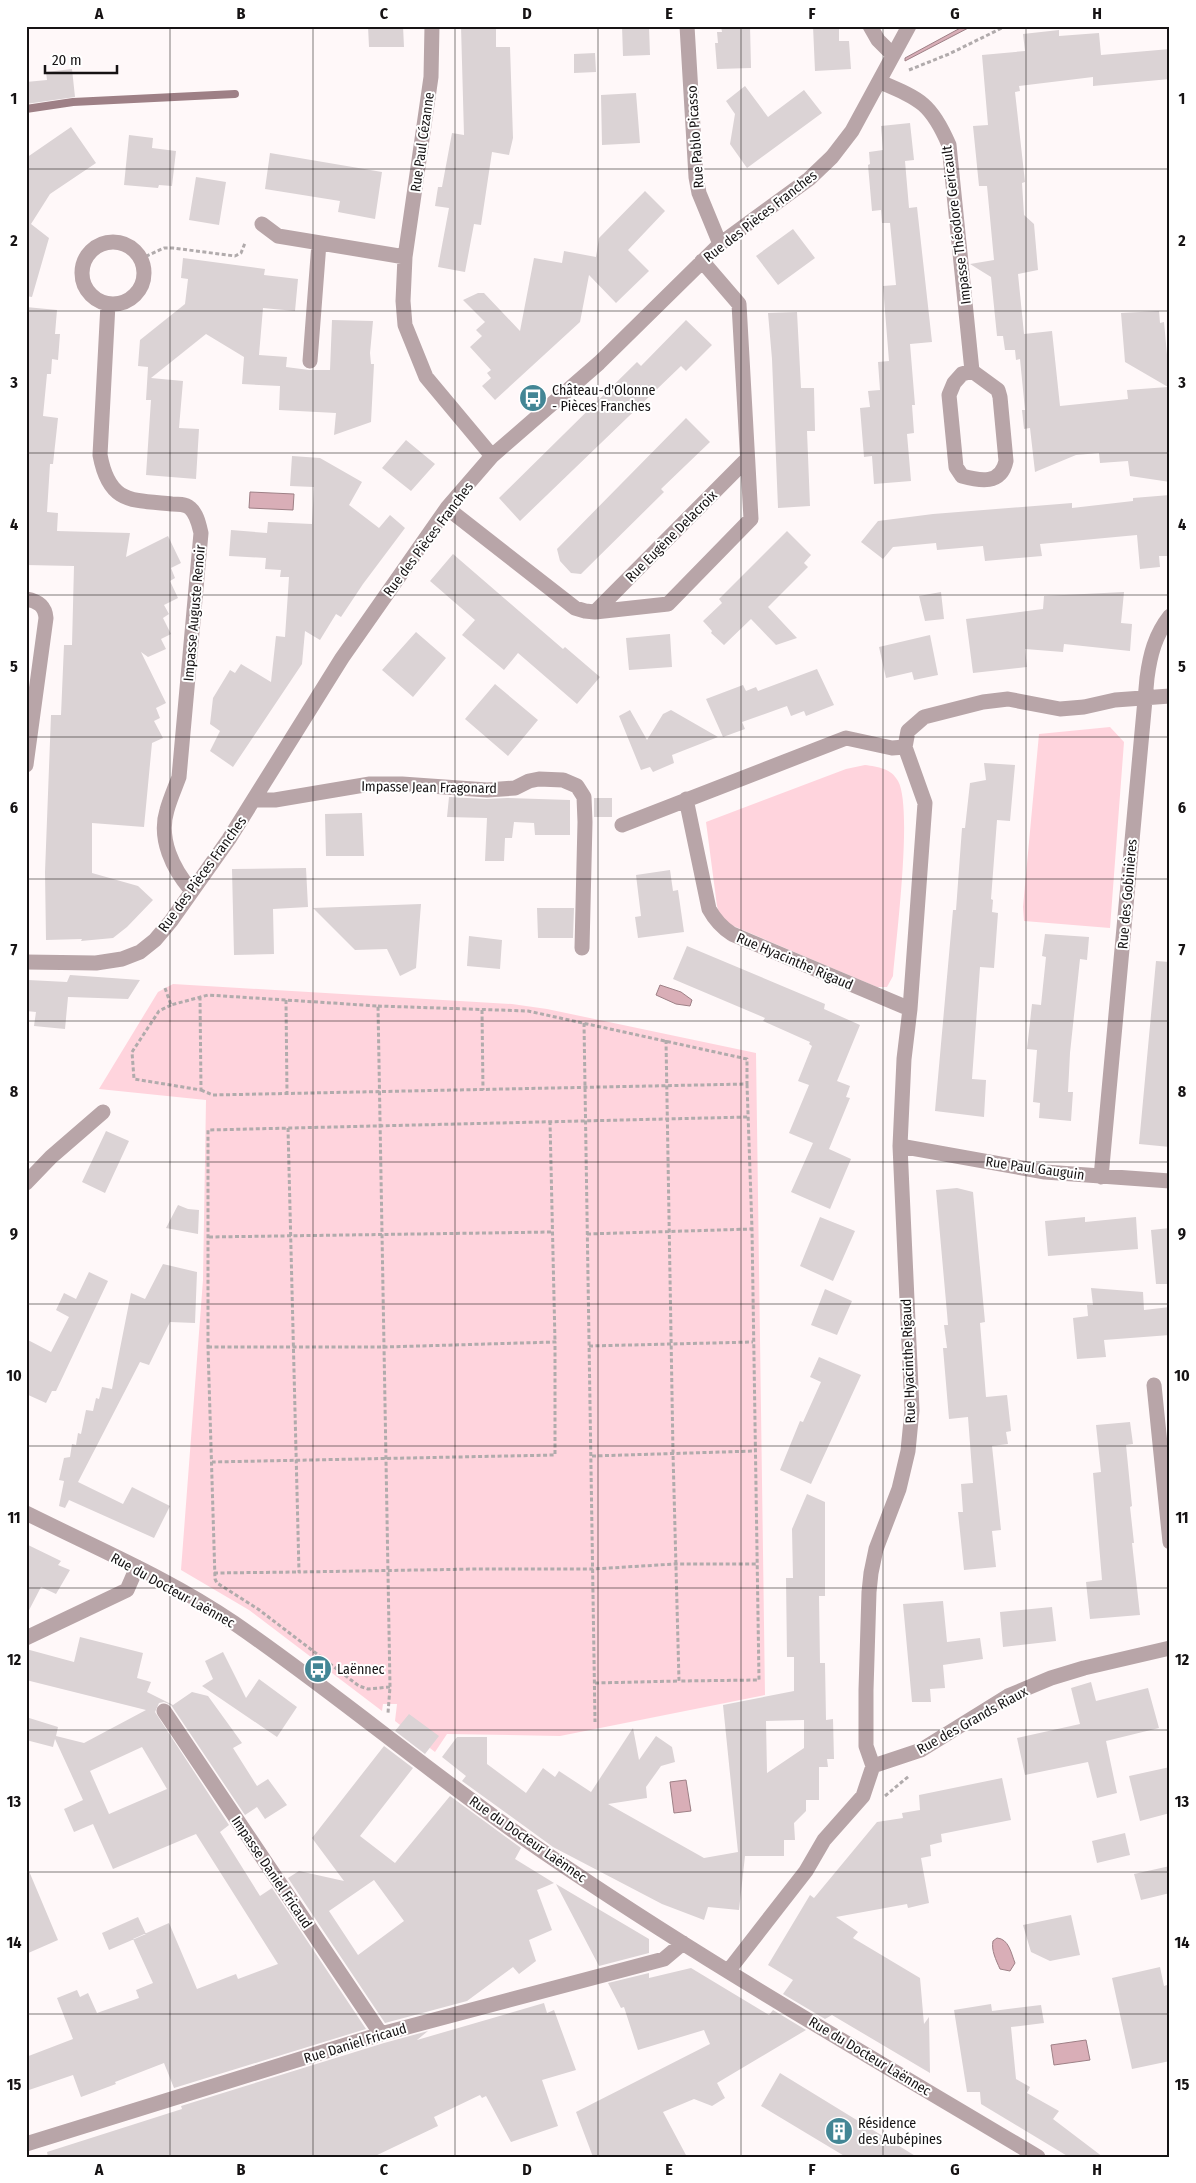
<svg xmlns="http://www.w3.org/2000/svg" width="1196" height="2183" viewBox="0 0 1196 2183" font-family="'Fira Sans Condensed',sans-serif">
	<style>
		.green { fill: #ffd4dd }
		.water { fill: #d9aeb7; stroke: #9e8086 }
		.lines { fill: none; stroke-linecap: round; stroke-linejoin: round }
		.stream { stroke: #9e8086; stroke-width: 8 }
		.building { fill: #dbd3d5; fill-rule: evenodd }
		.path { stroke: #b1abac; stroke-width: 3; stroke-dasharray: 4 2.5; stroke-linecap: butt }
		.minor { stroke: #b8a5a8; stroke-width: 15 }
		.grid { fill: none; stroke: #161314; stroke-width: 1; stroke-opacity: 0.55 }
		.labels { text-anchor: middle; stroke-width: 4; stroke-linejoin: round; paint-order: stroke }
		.street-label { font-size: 14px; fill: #161314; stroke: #fff }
		.poi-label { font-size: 14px; fill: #161314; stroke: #fff; text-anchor: start }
		.neatline { fill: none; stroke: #161314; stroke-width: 2 }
		.grid-label { font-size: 16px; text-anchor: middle; font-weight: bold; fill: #161314 }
	</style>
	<rect width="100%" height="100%" fill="#fff8f9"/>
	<!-- green -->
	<path class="green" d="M1110,727L1124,742L1110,928L1024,921L1023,907L1039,734Z
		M865,765C878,767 891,768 898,781C913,807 896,940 893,976L887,987H877L731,925L721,919L717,906L706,822L846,769Z
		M173,984L512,1004L547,1009L756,1053L765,1695L560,1736L447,1734L435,1752L395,1721L397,1704H383L382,1711L249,1610L181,1570L203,1280L206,1100L99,1089L158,992Z"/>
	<!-- water -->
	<path class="water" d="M964,26H972L905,61V58Z
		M250,492L294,494L293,510L249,508Z
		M660,985L681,992L692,1000L690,1006L676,1004L656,995Z
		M686,1780L691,1811L674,1813L670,1782Z
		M997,1938C1009,1939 1011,1953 1015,1963L1010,1971L1000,1969C996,1960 991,1950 993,1941Z
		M1086,2040L1090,2060L1054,2065L1051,2045Z"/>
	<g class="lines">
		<!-- stream -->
		<path class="stream" d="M26,109L73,102L235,94"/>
	</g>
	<!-- building -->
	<path class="building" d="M368,26H403L404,47H369Z
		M461,26H496V47H510L513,138L509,155L492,152L481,225L474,224L465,272L438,267L449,208L435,206L438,187H442L452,133L464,135Z
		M622,26H649L650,55L623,56Z
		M721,26H750L751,68L717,69L715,43H718L717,32H722Z
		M813,26L839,27V41H849L851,69L815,71Z
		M1059,30V36L1099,33L1101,55L1170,49V79L1093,86V77L1019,86L1020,91L1015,92L1025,182L1022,183L1024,215L1034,224L1038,270L1018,274L1024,334L1052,331L1060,406L1128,399L1127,390L1168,387L1125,362L1121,313L1159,311L1160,323L1164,322L1170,387V482L1130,476L1128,461L1100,463L1099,453L1076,455L1035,472L1030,428L1024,429L1022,410H1025L1020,359L1016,360L1015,350H1005L1003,336H997L991,277L970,264L994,260L987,186H979L973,126L988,125L982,55L1025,51L1023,34Z
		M595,53L596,72L574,73V54Z
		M72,69L75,97L26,104V82L47,80L46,72Z
		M745,86L768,117L804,90L822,113L747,168L730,144L735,114L726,101Z
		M636,93L640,143L602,145L601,95Z
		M910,123L914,160L905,161L909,208L917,207L932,342L910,344L915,405H912L914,433L907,434L911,481L874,484L872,456L864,457L860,408L870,407L868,391L880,390L878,362L889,361L883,286L896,285L890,223H882L881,210L872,211L868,165L870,164L869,152L883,150L881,126Z
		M71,127L96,163L50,194L31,224L49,238L32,297L26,296V158Z
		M129,135L153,138L152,148L176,151L172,186L159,185L158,188L124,185Z
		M270,153L382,172L375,219L338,212L340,201L265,189Z
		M196,177L226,182L219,225L189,220Z
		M645,191L665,211L628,250L649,271L616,303L589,275L580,322L495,400L482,386L491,378L487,373L491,370L470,347L482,336L476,330L485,322L463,300L478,293H484L520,331L534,258L562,263L564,251L596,257L599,238Z
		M793,229L815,258L778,285L756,256Z
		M183,258L265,269L264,275L298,279L295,311L263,308L259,355L287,357L286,367L309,370H330L332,320L373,321L370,353L371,364H374L371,422L334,435L336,413L279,410L280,386L242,384L244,357L206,334L151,378L183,381L179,428L199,429L196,479L146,475L151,400H146L148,367L138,366L140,340L185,304L188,279L181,278Z
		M26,307L57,310L55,334H60L58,360L52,359L51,374H47L43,416L58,418L53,464H50L47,512L58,513L57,531L130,533L126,557L168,536L181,563L171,568L175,578L170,581L178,598L164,605L169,614L163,618L171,634L161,639L166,649L148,657L141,652L166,703L156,708L160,718L154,721L163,738L152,743L144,827L92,823V873L138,886L153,900L127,927L113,938L81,941L82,939L46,940L45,872L51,715H61L64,645H72L74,566L26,565Z
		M797,312L801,388H814L815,431H807L810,506L778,508L772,359L768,313Z
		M686,320L712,345L686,371L681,366L520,521L499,498L637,362L641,366Z
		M686,418L710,442L661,489L664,492L581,574L571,573L560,561L557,549Z
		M406,440L435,464L411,491L382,468Z
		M292,456L320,458L362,482L349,505L379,528L390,515L405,528L363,584L341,617L336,614L320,640L305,631L302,664L233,767L210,751L220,731L210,724L213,698L230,670L235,673L241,664L271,682L276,636L285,637L289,577H280L281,570L265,569L266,558L229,556L231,530L267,533L268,522L312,524L314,487L290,486Z
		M1170,495V556H1159L1160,567L1140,569L1137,535L1040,544L1042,556L985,561L983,546L937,550L936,543L893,547L883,559L861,542L878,521L933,514L1072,503V508L1133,501V498Z
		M787,531L811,555L804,563L808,567L768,607L797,638L776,645L751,619L724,645L711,633L712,631L703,621L722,603L719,599Z
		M453,554L563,649L565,647L600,677L577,704L518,653L504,670L462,635L475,620L430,581Z
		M941,592L944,619L925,621L919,596Z
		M1124,592L1121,623L1132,624L1130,651L1064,644L1063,652L1025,649L1027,667L973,673L966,619L1043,609L1044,596Z
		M416,632L446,658L413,697L382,670Z
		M670,634L672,667L629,670L626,638Z
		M930,635L938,675L914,680L912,672L886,678L879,647Z
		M817,669L834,705L806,716L804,711L791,716L787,706L742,722L745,729L723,737L706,699L743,685L746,691L756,687L758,691Z
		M495,684L538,720L508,756L465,719Z
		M630,710L647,740L663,714L671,710L718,737L672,755L674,763L653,772L650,767L641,770L619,716Z
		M984,763L1015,765L1010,821L997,820L991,899L993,900L992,912L998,913L994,968L980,967L972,1079L986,1080L984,1117L935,1111L953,910H956L962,828H965L970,783L986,780Z
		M449,797L486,799L507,798L570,800V835H535L534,823L514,822L512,838H505L504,861H485L487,818L447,817Z
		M594,798H612V817H594Z
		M362,813L364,856H326L325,814Z
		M306,868L308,907L273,909L274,954L234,955L232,869Z
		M670,870L673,891L678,890L684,932L638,938L635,917L641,916L636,875Z
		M421,904L416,968L400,976L387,949L355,950L313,908Z
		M537,908H574L573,938H538Z
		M1045,934L1089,937L1087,960L1080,959L1070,1053L1068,1092H1073L1071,1121L1039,1118L1040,1103L1033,1102L1037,1050L1027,1049L1032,1004L1041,1005L1046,957L1042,956Z
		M469,936L502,940L500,969L467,966Z
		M687,946L825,1004L824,1009L860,1025L837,1081L850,1086L846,1097L850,1098L829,1149L851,1159L830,1209L791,1192L813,1143L789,1133L809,1085L798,1081L812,1046L809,1044L810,1042L763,1021L765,1018L673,979Z
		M1156,961L1170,962V1147L1139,1144Z
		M70,975L140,980L128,999L68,997L65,1029L34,1026L36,1012L26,1011L28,980L67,982Z
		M106,1131L129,1141L105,1193L82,1182Z
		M957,1188L973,1192L985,1322L980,1323L986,1397L1007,1395L1011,1431L1006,1432L1008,1444L992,1446L1001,1530L992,1531L996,1567L964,1570L958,1512H963L961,1484L973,1483L968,1417L949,1419L943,1348H947L944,1325H948L947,1313L936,1190Z
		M178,1205L188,1209L199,1210L198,1234L166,1228Z
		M820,1217L855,1231L833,1281L800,1266Z
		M1085,1217V1222L1136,1217L1138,1249L1048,1256L1045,1221Z
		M1170,1228V1284H1156L1151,1230Z
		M163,1264L197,1272L195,1323L170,1322L149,1365L140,1362L78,1482L123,1504L132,1487L170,1506L154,1538L69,1500L65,1508L59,1506L64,1481L59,1480L64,1458L70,1457L72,1444L76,1445L78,1433L81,1434L86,1410L93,1411L96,1398L99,1399L102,1387L112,1389L131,1293L145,1299Z
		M89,1272L108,1281L56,1391H52L46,1403L26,1394V1339L51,1352L69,1317L56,1310L64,1293L76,1299Z
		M1091,1288L1143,1292L1144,1310L1170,1307V1335L1104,1340L1106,1357L1077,1359L1073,1318L1088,1316L1087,1305H1093Z
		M825,1289L852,1301L837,1335L811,1325Z
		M819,1357L861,1375L811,1484L780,1470L800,1421L803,1422L821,1382L810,1377Z
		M1130,1422L1133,1444L1126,1445L1132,1506L1130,1507L1134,1543H1132L1140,1615L1090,1619L1086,1582L1102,1580L1093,1473L1101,1472L1096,1425Z
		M807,1494L825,1502V1596H819L820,1663H825L826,1720L833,1719L834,1759H827L828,1767H819V1800H806V1811L794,1823L795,1840H784V1856H745L739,1910L708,1907L704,1920L662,1904L553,1847L462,1781L466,1776L442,1757L457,1737H487V1764L526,1793L543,1768L555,1777L559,1771L591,1792L633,1728L639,1760L656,1736L672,1747L675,1762L661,1766L646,1787L647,1798L608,1804L704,1858L738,1852L723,1705L794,1691V1657H787L786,1578H793L792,1529ZM804,1720V1748L767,1773L766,1721Z
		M26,1544L61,1561L58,1565L70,1570L56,1594L41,1587L26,1616Z
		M943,1601L947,1642L980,1638L983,1659L943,1665L945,1688L930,1689L931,1702H912L903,1604Z
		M1052,1607L1056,1641L1003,1647L1000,1612Z
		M80,1637L143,1653L137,1678L151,1682L147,1692L173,1705L192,1692L208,1696L242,1743L233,1748L257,1786L268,1779L287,1805L265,1819L257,1807L245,1815L171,1705L164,1702L159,1703L155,1712L229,1825L220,1832L260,1896L272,1888L366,2029L174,2088L164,2063L115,2082L116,2084L81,2097L73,2075L26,2091V2057L73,2039L57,1998L77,1990L80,1997L88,1993L97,2013L139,1998L136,1990L153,1983L133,1939L169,1923L197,1989L236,1974L238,1979L278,1964L196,1834L113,1869L93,1824L74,1832L64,1809L83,1800L55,1739L53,1747L26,1740V1717L58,1727L56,1736L84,1743L146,1710L26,1680V1649L74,1662ZM142,1747L167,1789L109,1814L90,1771Z
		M223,1652L246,1698L259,1679L297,1707L277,1737L202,1686L213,1679L205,1661Z
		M1091,1682L1096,1701L1148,1688L1159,1728L1106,1741L1117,1793L1097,1798L1088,1762L1025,1775L1017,1738L1080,1724L1071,1688Z
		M409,1714L439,1736L425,1754L395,1731Z
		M384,1746L413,1768L360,1836L395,1863L450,1796L521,1848L515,1859L554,1883L537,1890L552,1930L529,1940L536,1961L519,1974L513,1967L467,2001L385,2023L288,1878L299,1871L344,1881L312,1838ZM374,1880L404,1921L358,1955L329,1911Z
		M1170,1767V1813L1140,1821L1129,1776Z
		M1002,1778L1011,1820L941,1834L942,1842L930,1845L931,1856L921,1858L929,1903L908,1908L907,1904L836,1917L858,1932L853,1938L920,1978L924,2024L929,2017L930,2073L832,2015L825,2019L783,1994L793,1980L768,1965L810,1895L814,1898L877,1822L903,1818L902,1813L920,1810L919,1795Z
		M1125,1833L1130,1855L1097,1863L1092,1841Z
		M26,1864L58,1940L26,1954Z
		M1170,1866V1893L1141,1900L1134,1874Z
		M556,1884L649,1939V1953L599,1966Z
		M1071,1915L1080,1955L1050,1961L1031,1952L1023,1925Z
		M138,1917L146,1934L109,1950L102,1933Z
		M1160,1967L1164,1986L1170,1984V2061L1132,2069L1112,1978Z
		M691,1968L769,2015L773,2010L806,2030L717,2083L725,2098L712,2106L694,2099L663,2112L687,2157H593L576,2112L710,2044L704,2030L638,2050L624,2007L621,2008L608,1983L649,1973V1978Z
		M544,2003L547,2013L554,2010L576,2070L542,2080L558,2126L511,2142L486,2096L482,2098L480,2095L434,2117L438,2126L373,2157H48L47,2152L182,2109L181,2106L384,2043L428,2031L417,2040Z
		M991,2004L992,2011L1041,2005L1044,2023L1011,2027L1016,2079L1030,2087L1027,2093L1059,2111L1053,2119L1103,2157H1069L981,2104L980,2092H967L954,2010Z
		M780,2073L917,2157H846L761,2106Z"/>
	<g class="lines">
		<!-- path -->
		<path class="path" d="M909,70L949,54L1006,26
			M140,259L164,248H173L235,256L241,253L245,243
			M165,988L171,1005L208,995L378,1006L390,1687L388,1713
			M286,1000L287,1094
			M171,1005L159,1011L132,1052L134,1079L201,1090L200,997
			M482,1010L483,1090
			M584,1023L595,1722
			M666,1040L673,1453L679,1681L759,1680L752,1229L747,1084
			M201,1090L213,1095L747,1084V1059L528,1011L378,1006
			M550,1121L555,1342
			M288,1128L299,1572L477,1569H593L675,1564H756
			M587,1234L752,1229
			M209,1237L553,1232
			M589,1346L753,1342
			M208,1347H385L555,1342V1455L212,1462
			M592,1456L755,1451
			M214,1573L299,1572
			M595,1683L679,1681
			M390,1687L368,1689L359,1686L258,1609L217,1583L215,1579L208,1347V1130L748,1117
			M885,1796L909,1776"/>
		<!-- minor -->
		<path class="minor" d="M432,26L431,77L405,257L403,301L405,325L426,377L492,456
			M687,26L696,177L699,193L720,244
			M870,26L878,40L893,55
			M880,82C920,99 931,103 949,145L972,371
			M262,224L278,236L405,257
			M82 273a31 31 0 1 1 62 0a31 31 0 1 1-62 0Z
			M108,304L100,455C109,503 130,500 172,504C178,504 185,504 190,508C197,514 199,525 201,533L179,777C175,788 170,799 167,810C158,839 173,869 191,890
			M310,361L319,243
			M972,371L998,390L1000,397L1006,461C1001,485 980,481 962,476L956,467L949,395L954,383L962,374Z
			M447,508L575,608L585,611L595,612L668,604L751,519L739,304L702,261
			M26,599C38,601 45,606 46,618L26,765
			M595,612L747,459
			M686,799L709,909C715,920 721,927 732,934L910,1009
			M254,800H275L370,784H402L487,790L515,788L529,781L539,779L563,780L577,786L584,797L585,822L582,948
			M622,825L846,738L892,748L905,747L908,731L924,717L983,702L1008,699L1060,709L1084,707L1115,700L1170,696
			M26,962L96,963L122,959L140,952L155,940L171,921L229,839L342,658L447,508L492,456L599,363L720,244L809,179L832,157L852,131L909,26
			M900,1146L1045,1172L1170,1181
			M1101,1177L1147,678C1150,655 1155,635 1170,616
			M26,1183L51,1157L103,1112
			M1154,1385L1170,1542
			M26,1513C96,1548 170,1579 234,1623C340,1696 438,1780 545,1853C704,1962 873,2058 1038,2157
			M26,1638L127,1590L137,1567
			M164,1711L381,2034
			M873,1766L866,1746V1690L869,1592L871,1573L876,1549L899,1489L908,1451L912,1410L900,1146L904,1059L910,1009L925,803L905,747
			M873,1766L921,1750L1008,1696L1051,1678L1084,1668L1170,1648
			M729,1970L806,1871L824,1840L863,1796L873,1766
			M26,2144L381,2034L664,1959L683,1943"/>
	</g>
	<!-- grid -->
	<path class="grid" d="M170,26V2157M313,26V2157M455,26V2157M598,26V2157M741,26V2157M883,26V2157M1026,26V2157M26,169H1170M26,311H1170M26,453H1170M26,595H1170M26,737H1170M26,879H1170M26,1021H1170M26,1162H1170M26,1304H1170M26,1446H1170M26,1588H1170M26,1730H1170M26,1872H1170M26,2014H1170"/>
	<!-- icons -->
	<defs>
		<g id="bus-disc" transform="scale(1.4375)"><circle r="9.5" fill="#438695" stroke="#fff"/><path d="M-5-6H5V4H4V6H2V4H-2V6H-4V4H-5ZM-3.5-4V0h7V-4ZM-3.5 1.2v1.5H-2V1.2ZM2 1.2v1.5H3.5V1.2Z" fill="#fff"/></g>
		<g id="building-disc" transform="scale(1.4375)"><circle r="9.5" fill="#438695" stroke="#fff"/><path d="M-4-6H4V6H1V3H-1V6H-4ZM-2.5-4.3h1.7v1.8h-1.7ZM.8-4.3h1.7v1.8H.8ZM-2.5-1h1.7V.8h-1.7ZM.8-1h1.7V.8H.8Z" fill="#fff"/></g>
	</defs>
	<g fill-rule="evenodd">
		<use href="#bus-disc" x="533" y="398"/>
		<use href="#bus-disc" x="318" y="1669"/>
		<use href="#building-disc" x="839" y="2131"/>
	</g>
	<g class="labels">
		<!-- street labels -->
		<g class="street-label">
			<text transform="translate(695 137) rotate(-94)" y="5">Rue Pablo Picasso</text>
			<text transform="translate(422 142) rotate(-82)" y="5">Rue Paul Cézanne</text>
			<text transform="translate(760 216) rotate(-38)" y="5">Rue des Pièces Franches</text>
			<text transform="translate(956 225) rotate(-97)" y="5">Impasse Théodore Gericault</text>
			<text transform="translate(671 536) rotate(-45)" y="5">Rue Eugène Delacroix</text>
			<text transform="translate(428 539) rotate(-53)" y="5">Rue des Pièces Franches</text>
			<text transform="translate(194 613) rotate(-85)" y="5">Impasse Auguste Renoir</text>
			<text transform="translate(429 787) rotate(1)" y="5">Impasse Jean Fragonard</text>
			<text transform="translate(202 874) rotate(-54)" y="5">Rue des Pièces Franches</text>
			<text transform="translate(1127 894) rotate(-85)" y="5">Rue des Gobinières</text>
			<text transform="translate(795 961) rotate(23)" y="5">Rue Hyacinthe Rigaud</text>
			<text transform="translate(1035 1168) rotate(8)" y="5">Rue Paul Gauguin</text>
			<text transform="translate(908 1361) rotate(-92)" y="5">Rue Hyacinthe Rigaud</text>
			<text transform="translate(173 1590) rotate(29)" y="5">Rue du Docteur Laënnec</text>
			<text transform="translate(972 1720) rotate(-29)" y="5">Rue des Grands Riaux</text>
			<text transform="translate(528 1839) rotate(35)" y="5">Rue du Docteur Laënnec</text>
			<text transform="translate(272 1872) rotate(56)" y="5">Impasse Daniel Fricaud</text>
			<text transform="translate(355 2043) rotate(-17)" y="5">Rue Daniel Fricaud</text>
			<text transform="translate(870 2056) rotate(31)" y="5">Rue du Docteur Laënnec</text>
		</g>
		<!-- poi labels -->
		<g class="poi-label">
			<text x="552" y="395">Château-d'Olonne<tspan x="552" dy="16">- Pièces Franches</tspan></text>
			<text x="337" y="1674">Laënnec</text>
			<text x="858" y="2128">Résidence<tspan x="858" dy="16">des Aubépines</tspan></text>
		</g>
	</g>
	<!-- border -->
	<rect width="1196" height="2183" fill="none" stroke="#ffffff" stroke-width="55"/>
	<!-- scale -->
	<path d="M45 65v8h72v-8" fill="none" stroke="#161314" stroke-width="2.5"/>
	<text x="52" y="65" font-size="15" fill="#161314" stroke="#ffffff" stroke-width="4" paint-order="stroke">20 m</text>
	<rect x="28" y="28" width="1140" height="2128" class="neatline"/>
	<g class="grid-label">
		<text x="99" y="19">A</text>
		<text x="241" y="19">B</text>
		<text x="384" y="19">C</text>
		<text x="527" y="19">D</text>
		<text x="669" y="19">E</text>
		<text x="812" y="19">F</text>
		<text x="955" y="19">G</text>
		<text x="1097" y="19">H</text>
		<text x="14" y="104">1</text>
		<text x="1182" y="104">1</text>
		<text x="14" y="246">2</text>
		<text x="1182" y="246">2</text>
		<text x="14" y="388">3</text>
		<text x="1182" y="388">3</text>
		<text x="14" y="530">4</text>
		<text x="1182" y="530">4</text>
		<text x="14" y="672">5</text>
		<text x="1182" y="672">5</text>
		<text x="14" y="813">6</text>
		<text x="1182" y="813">6</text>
		<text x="14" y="955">7</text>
		<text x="1182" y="955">7</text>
		<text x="14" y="1097">8</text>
		<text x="1182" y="1097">8</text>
		<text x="14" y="1239">9</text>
		<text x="1182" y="1239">9</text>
		<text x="14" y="1381">10</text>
		<text x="1182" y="1381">10</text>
		<text x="14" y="1523">11</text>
		<text x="1182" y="1523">11</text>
		<text x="14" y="1665">12</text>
		<text x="1182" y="1665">12</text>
		<text x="14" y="1807">13</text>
		<text x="1182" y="1807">13</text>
		<text x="14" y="1948">14</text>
		<text x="1182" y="1948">14</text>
		<text x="14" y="2090">15</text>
		<text x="1182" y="2090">15</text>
		<text x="99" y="2175">A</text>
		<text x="241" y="2175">B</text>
		<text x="384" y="2175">C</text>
		<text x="527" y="2175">D</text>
		<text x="669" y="2175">E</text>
		<text x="812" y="2175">F</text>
		<text x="955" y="2175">G</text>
		<text x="1097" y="2175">H</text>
	</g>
</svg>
